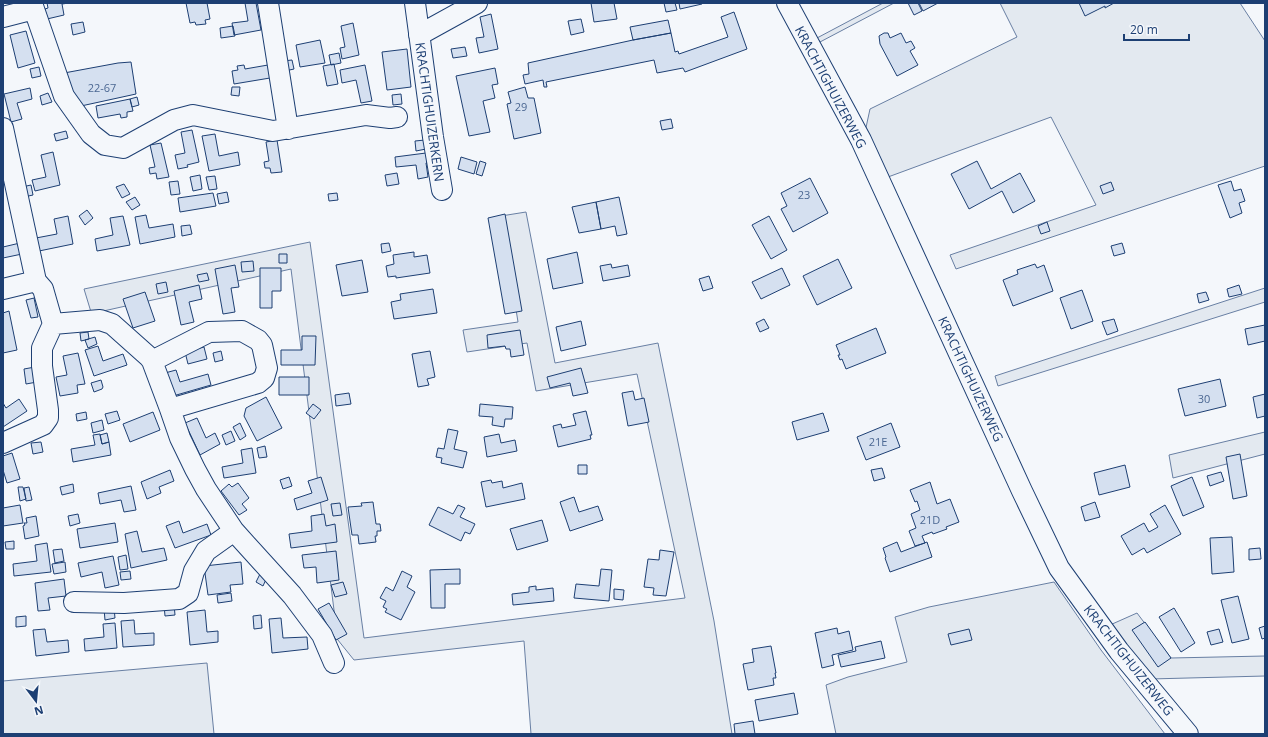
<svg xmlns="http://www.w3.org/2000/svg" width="1268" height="737" viewBox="0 0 1268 737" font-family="'Open Sans',sans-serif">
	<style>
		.green { fill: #e3e9f0; stroke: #687fa3 }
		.building { fill: #d5e0f0; stroke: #1d3f73 }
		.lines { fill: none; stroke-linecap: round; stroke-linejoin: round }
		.street-casing { stroke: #1d3f73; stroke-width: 22 }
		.street { stroke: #f4f7fb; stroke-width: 20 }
		.labels { text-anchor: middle; stroke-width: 3; stroke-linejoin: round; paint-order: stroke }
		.number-label { font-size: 11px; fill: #4b6792 }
		.street-label { font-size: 13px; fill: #1d3f73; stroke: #f4f7fb }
	</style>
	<rect width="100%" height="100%" fill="#f4f7fb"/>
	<!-- green -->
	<path class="green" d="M883,3H894L820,42L817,38Z
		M1000,3H1240L1265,41V166L956,269L950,255L1096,205L1051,117L888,177L865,132L870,109L1017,37Z
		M526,212L555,363L658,343L714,621L732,734H531L524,641L354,660L321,619L335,618L291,269L99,312H91L84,289L310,242L364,638L685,598L637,374L536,391L527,343L467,352L463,330L518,322L501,216Z
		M1265,288V302L998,386L995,376Z
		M1265,432V454L1173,478L1169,455Z
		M1054,582L1101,650L1165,734H836L826,685L848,677L907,662L895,617L929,607Z
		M1137,613L1171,658L1265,656V676L1150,679L1110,625Z
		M207,663L214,734H3V681Z"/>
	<!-- building -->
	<path class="building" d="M47,3H69L62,4L64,15L47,19L45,9L48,8Z
		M186,3H207L210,19L205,20L206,24L196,25L195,22L190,23Z
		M245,3H256L261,30L234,35L232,23L248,21Z
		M591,3H614L617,19L594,22Z
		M664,3H675L677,10L666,12Z
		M679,3H701L702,4L680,9Z
		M908,3H918L922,11L914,15Z
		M919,3H938L923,11Z
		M1079,3H1114L1105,8V6L1085,16Z
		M734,12L747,49L685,72L683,68L657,73L654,60L546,82L547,87H544L543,80L525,84L523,75L529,74L528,63L633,40L671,33L675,52L678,51L679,54L728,37L721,17Z
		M491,14L498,49L479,53L476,38L484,37L480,17Z
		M581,19L584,32L571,35L568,21Z
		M668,20L671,33L633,40L630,27Z
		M83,22L85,32L73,35L71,24Z
		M353,23L359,55L342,59L340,48L345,47L341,26Z
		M233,26L235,36L221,38L220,28Z
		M26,31L35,63L18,68L10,35Z
		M884,33H888L890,38L901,33L906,43L911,41L915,48L910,51L918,65L897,76L880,44L879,36Z
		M320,40L325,63L300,67L296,45Z
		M465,47L467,56L453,58L451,49Z
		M407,49L411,87L387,90L382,52Z
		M339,53L341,63L331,65L329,55Z
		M292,60L294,69L285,71L283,61Z
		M131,62L136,94L81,106L66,83L64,73L118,63Z
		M334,64L338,84L327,86L323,66Z
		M244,65L245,69L268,65L270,78L234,84L232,71L238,70L237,66Z
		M365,65L372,101L361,103L356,80L342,83L340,70Z
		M39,67L41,76L32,78L30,69Z
		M495,68L498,84L492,85L495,98L483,101L490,132L469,136L456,76Z
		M232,87H240L239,96L231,95Z
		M525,87L528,98H534L541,133L514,139L507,104L511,103L508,92Z
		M30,88L32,99L17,103L22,119L11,122L4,94Z
		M48,93L52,102L42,105L40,96Z
		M401,94L402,104L393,105L392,95Z
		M137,97L139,105L132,107L130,99Z
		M130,99L133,111L127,112V117L121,118L120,114L98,118L96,106Z
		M671,119L673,128L662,130L660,121Z
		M192,130L199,162L187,165L188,167L178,169L175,155L185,153L181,132Z
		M66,131L68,138L56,141L54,134Z
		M215,134L219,156L238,152L240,165L209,171L202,136Z
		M277,140L282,172L271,173L270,168H265L264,162L269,161L266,142Z
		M425,140L426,149L416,151L415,141Z
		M161,143L169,177L157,179L156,173L150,174L149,168L155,167L150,145Z
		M53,152L60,185L35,191L32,180L46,177L41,155Z
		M426,153L427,163H426L428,177L418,179L416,165L396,167L395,157Z
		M461,157L477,162L474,174L458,169Z
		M480,161L486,163L482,176L476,174Z
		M977,161L991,189L1020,173L1035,201L1013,213L1002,191L969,209L951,174Z
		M397,173L399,184L387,186L385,175Z
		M200,175L202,189L193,191L190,177Z
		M215,176L217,189L209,190L206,177Z
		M810,178L828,213L793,232L781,209L787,206L781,193Z
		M178,181L180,194L171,195L169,182Z
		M1231,181L1234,191L1241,189L1245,201L1239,203L1242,213L1230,218L1218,185Z
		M1111,182L1114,190L1103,194L1100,186Z
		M124,184L130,194L122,198L116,187Z
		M31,185L33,195L24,197L22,187Z
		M227,192L229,202L219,204L217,194Z
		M213,193L216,206L180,212L178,198Z
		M337,193L338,200L329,201L328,194Z
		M135,197L140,205L132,210L126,202Z
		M619,197L627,234L617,236L615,226L601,229L596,202Z
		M596,202L601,229L579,233L572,207Z
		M87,210L93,218L85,225L79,216Z
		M505,214L522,311L505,314L488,218Z
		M146,215L149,228L173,224L175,237L140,244L135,217Z
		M68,216L73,244L39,251L36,238L57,234L54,219Z
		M123,216L130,245L97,251L95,239L113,235L110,218Z
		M769,216L787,250L771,259L752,225Z
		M1047,222L1050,231L1041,234L1038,226Z
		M190,225L192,234L182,236L181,226Z
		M20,243L22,254L3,258V247Z
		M389,243L391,251L382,253L381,244Z
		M1122,243L1125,253L1114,256L1111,246Z
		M414,252V257L427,255L430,273L396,278V276L388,277L386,266L394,264L393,255Z
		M577,252L583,283L553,289L547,259Z
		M279,254H287V263H279Z
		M838,259L852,288L817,305L803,276Z
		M362,260L368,292L342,296L336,265Z
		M253,261L254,271L242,272L241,262Z
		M611,264L612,268L628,265L630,276L603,281L600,266Z
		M1035,264L1037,268L1044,265L1053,291L1013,306L1003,280L1018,274L1017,270Z
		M235,265L239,287L231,288L235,312L223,314L215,269Z
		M260,268H281V291H272V308H260Z
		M782,268L790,285L761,299L752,282Z
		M207,273L209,280L199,282L197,275Z
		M709,276L713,288L703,291L699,279Z
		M166,282L168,292L158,294L156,284Z
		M199,285L202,299L189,302L194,322L181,325L174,291Z
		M1239,285L1242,294L1229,297L1227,289Z
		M433,289L437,313L394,319L391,302L401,300L400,294Z
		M1082,290L1093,321L1071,329L1060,298Z
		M145,292L155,321L133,328L123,299Z
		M1206,292L1209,300L1199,303L1197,294Z
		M34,298L38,317L31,318L26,300Z
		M9,311L17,350L3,353V313Z
		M764,319L769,328L760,332L756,323Z
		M1114,319L1118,331L1107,335L1102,322Z
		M581,321L586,345L561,351L556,327Z
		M1265,325V341L1248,345L1245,329Z
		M876,328L886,353L846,369L842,359L840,360L838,355H840L836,345Z
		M520,330L524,355L511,357L510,349H506L505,346L488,348L487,335Z
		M88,332L89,339L81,341L80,333Z
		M302,336H316L315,365H281V350H302Z
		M95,337L97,344L88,348L85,340Z
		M98,346L103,361L123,354L127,365L94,376L85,350Z
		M204,347L207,359L188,364L185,352Z
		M221,351L223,360L215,362L213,353Z
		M430,351L435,377L427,379L429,385L418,387L412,354Z
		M78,353L85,384L77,385L78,393L60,396L56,377L67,375L63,356Z
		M35,367L37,382L26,384L24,369Z
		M581,368L588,393L573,396L570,383L550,388L547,377Z
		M176,370L180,382L208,374L211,385L173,396L165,373Z
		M279,377H309V395H279Z
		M1220,379L1226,406L1185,416L1178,389Z
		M101,380L103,387L102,389L94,392L91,383Z
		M633,391L635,400L644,398L649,422L628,426L622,393Z
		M349,393L351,404L336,406L335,395Z
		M1265,394V416L1257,418L1253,397Z
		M266,397L282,428L257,441L244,416L246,408Z
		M19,399L27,411L3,427V403L6,408Z
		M313,404L321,410L314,419L306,413Z
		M480,404L513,407L512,419H505L504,427L492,425L493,417L479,416Z
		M117,411L120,420L108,424L105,414Z
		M586,411L592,435H590L591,439L558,447L553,426L561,424L562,428L576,425L573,414Z
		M86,412L87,419L77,421L76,414Z
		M153,412L160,430L130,442L123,424Z
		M823,413L829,431L797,440L792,422Z
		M197,418L206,438L215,433L220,444L200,455L185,423Z
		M102,420L104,430L93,433L91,423Z
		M240,423L246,436L240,440L233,427Z
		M891,423L900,447L866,460L857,437Z
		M448,429L458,431L454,449L467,452L463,468L441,463L442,458L436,457L438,448L444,449Z
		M231,431L235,441L226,445L222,435Z
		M107,433L109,442L102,444L100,435Z
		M100,434L102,444L109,442L111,455L73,462L71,449L95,445L93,435Z
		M499,434L501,443L515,440L517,451L487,457L484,437Z
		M41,442L43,452L33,454L31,443Z
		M265,446L267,457L259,458L257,448Z
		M252,448L256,473L224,478L222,467L243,463L241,450Z
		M12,453L20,479L7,483L3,470V456Z
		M1240,454L1247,496L1233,499L1226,457Z
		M578,465H587V474H578Z
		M1125,465L1130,487L1099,495L1094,473Z
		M882,468L885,478L874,481L871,470Z
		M170,470L174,481L159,487L161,493L147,499L141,482Z
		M1221,472L1224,481L1210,486L1207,476Z
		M289,477L292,486L283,489L280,480Z
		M321,477L328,500L297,510L294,499L312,493L308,481Z
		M1192,477L1204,507L1183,516L1171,486Z
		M491,480L492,483L502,481L503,488L522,483L525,499L486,507L481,482Z
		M930,482L937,504L950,499L959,522L946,527L947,529L933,534L932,532L922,536L925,543L915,546L909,531L916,528L911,514L920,510L917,501L915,502L910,490Z
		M238,483L249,498L242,504L247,510L239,515L221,491L229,484L232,487Z
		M73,484L74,492L62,495L60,487Z
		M131,486L136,510L124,512L121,500L100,504L98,493Z
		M18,487H23L26,499L20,501Z
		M29,487L32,500L26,501L24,488Z
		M574,497L579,512L598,506L603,520L570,531L560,502Z
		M373,502L376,524H380L381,531H377V536H375L376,542L359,544L358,535H352L348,507L362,506L361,503Z
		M1095,502L1100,517L1085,521L1081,507Z
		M340,503L342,515L333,516L331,504Z
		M20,505L23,523L3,526V508Z
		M458,505L465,508L460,517L475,524L470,534L465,532L461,541L429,525L438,507L453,514Z
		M1165,505L1181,534L1147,553L1144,548L1132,555L1121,536L1144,523L1149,532L1158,527L1150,514Z
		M78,514L80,523L70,526L68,516Z
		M324,514L326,526L335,524L337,542L291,548L289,534L312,531L311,516Z
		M36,516L39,536L25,539L23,526L25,525L24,523H27L26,518Z
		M542,520L548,541L517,550L510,529Z
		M179,521L183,533L207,524L211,535L175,548L166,526Z
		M115,523L118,542L80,548L77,529Z
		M137,531L142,552L164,548L167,560L131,568L125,534Z
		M1232,537L1234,572L1212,574L1210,538Z
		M14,541V549H6L5,542Z
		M897,542L901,552L927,542L932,557L890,572L885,558L886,557L883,548Z
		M47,543L51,572L14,576L13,564L37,561L35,545Z
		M1260,548L1261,559L1249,560V549Z
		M62,549L64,561L55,563L53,550Z
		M660,550L674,552L666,596L653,595L654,588L644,587L648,559L659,560Z
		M336,551L339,580L317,583L316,567L304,568L302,555Z
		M126,555L128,569L120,570L118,557Z
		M113,556L119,585L105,588L102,572L81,577L78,563Z
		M65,562L66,572L54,574L52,564Z
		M241,562L243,584L230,585L231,592L208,595L204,566Z
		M460,569V584H445V608H431L430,570Z
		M601,569L612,570L609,601L574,598L576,584L599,586Z
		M130,571L131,579L121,580L120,572Z
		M402,571L412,576L407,587L415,592L401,620L385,612L387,609L383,607L386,601L380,598L386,587L393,591Z
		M261,572L268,575L263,586L256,582Z
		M64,579L66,596L48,598L50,610L38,611L35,583Z
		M343,582L347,594L335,597L331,585Z
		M536,586V590L553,588L554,601L513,605L512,594L529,592V587Z
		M614,589L624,590L623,600L614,599Z
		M231,593L232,601L218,603L217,595Z
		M1238,596L1249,639L1232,643L1221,600Z
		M329,603L347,634L336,640L318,609Z
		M174,604L175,615L165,616L164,605Z
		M114,608L115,618L105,620L104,609Z
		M1174,608L1195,643L1181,652L1159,617Z
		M205,610L207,632L218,631V642L190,645L187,612Z
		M261,615L262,628L254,629L253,616Z
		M26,616V626L16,627V617Z
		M281,618L283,638L307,637L308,649L272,653L269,619Z
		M134,620L135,634L154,633V645L123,647L121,621Z
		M1145,622L1171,658L1158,667L1132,630Z
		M115,623L117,648L85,651L84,639L104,637L103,624Z
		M1265,626V638L1262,639L1259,628Z
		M837,628L838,634L849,631L853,650L832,655L834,665L822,668L815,633Z
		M45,629L47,642L68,640L69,652L36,656L33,630Z
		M969,629L972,640L951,645L948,634Z
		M1219,629L1223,642L1211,645L1207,632Z
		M881,641L885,658L841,667L838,655L856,651L855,647Z
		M771,646L776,673H775L776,678H773L774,685L748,690L743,664L754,662L752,649Z
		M794,693L798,714L759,721L755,700Z
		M753,721L755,734H735L734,724Z"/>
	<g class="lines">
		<!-- street casing -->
		<g class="street-casing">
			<path id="street" d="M268,3L288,129
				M415,3L433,137L442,190
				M787,3L861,140L1022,491L1059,568L1119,651L1188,734
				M34,9L64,96L91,134L105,145L123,148L174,120L193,115L273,131L366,115L390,118L397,117
				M3,17L34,9L32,3
				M419,35L477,3
				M3,128L36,281
				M3,289L36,281L43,289L53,324L42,348V366L48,410V418L43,425L3,443
				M53,324L100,320L112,324L149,357L152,361L170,409L258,383L264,378L267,368L262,345L258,340L242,331L209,332L152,361
				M170,409L180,438L195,469L206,489L234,531L292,595L322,635L334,663
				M74,602L124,603L179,599L188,593L194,571L206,551L234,531"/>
		</g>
		<!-- street -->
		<use href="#street" class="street"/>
	</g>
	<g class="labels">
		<!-- number labels -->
		<g class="number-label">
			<text x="102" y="92">22-67</text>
			<text x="521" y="111">29</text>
			<text x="804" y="199">23</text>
			<text x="1204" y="403">30</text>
			<text x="878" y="446">21E</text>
			<text x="930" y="524">21D</text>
		</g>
		<!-- street labels -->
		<g class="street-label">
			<text transform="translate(831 87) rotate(62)" y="5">KRACHTIGHUIZERWEG</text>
			<text transform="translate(430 112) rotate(82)" y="5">KRACHTIGHUIZERKERN</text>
			<text transform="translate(971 379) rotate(65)" y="5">KRACHTIGHUIZERWEG</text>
			<text transform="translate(1129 660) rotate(52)" y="5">KRACHTIGHUIZERWEG</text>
		</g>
	</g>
	<!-- border -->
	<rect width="1268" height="737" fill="none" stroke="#1d3f73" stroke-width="8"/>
	<!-- north arrow -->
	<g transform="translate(36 701) rotate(164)" stroke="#f4f7fb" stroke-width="3" paint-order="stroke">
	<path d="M0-3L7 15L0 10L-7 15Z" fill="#1d3f73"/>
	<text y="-6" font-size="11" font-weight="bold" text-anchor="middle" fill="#1d3f73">N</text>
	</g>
	<!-- scale -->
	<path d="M1124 34v6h65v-6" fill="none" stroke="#1d3f73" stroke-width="2"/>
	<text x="1130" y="34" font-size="12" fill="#1d3f73" stroke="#f4f7fb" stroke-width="3" paint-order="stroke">20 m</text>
</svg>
